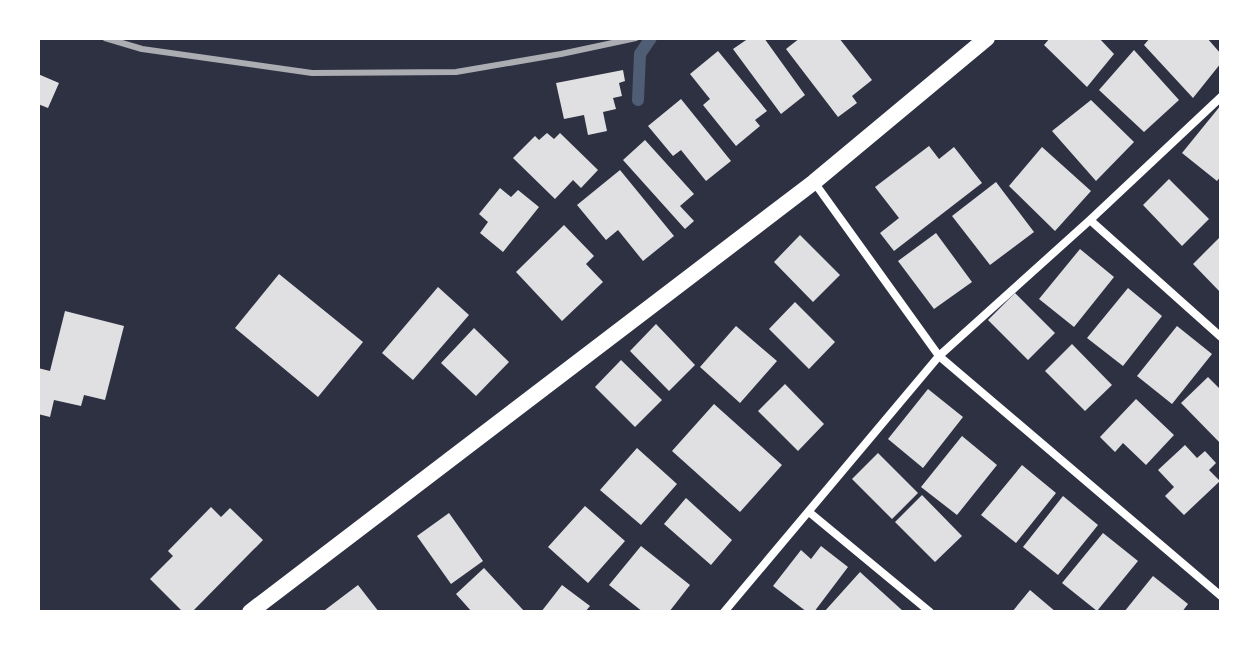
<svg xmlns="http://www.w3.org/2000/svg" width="1259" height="650" viewBox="0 0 1259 650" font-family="Signika,sans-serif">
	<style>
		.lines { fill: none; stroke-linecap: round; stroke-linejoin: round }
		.stream { stroke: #4f5d75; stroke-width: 12 }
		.building { fill: #e0e0e3 }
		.minor { stroke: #fff; stroke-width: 8 }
		.secondary { stroke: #fff; stroke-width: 16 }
		.rail { stroke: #abadb3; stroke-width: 6 }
	</style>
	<rect width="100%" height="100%" fill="#2d3142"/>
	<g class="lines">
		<!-- stream -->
		<path class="stream" d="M638,100L640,54L651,38"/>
	</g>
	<!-- building -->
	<path class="building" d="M749,38H764L805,95L781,114L733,49Z
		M800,38H839L872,80L852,96L857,103L838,117L786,49Z
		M1050,38H1099L1114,54L1087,87L1044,45Z
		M1150,38H1207L1221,54V63L1193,98L1144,45Z
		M1134,50L1179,100L1144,132L1099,90Z
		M718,51L767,111L755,120L760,126L736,146L703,105L710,99L690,74Z
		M623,70L625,81L619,83L622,96L613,98L616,109L603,112L607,131L588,135L584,115L564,119L556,83Z
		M38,74L59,83L48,108L38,104Z
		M681,99L731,161L706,181L681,150L673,156L648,126Z
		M1091,100L1134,142L1096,181L1052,131Z
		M1221,105V176L1217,181L1182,153Z
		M547,133L554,139L560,133L598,170L581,188L573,180L555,199L513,158L535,136L539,140Z
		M645,140L694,194L680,206L694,221L685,229L623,160Z
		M929,146L939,159L954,147L982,183L894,251L880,233L899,218L875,187Z
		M1042,147L1091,191L1055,231L1009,186Z
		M620,170L674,236L643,261L618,230L606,240L577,205Z
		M1169,179L1209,219L1182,246L1143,205Z
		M996,182L1034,232L990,265L952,216Z
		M500,188L511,197L518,190L539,207L503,252L480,233L488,222L479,214Z
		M564,225L594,256L586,264L603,282L562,321L516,272Z
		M936,233L972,282L934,309L898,261Z
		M800,235L840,275L813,302L774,262Z
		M1219,238L1221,239V293L1193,264Z
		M1080,249L1114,277L1074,327L1039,299Z
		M279,274L363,342L318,397L235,328Z
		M438,287L469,315L413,380L382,353Z
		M1128,288L1162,316L1123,366L1087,338Z
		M1015,293L1055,333L1028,360L988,320Z
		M795,302L835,342L809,369L769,329Z
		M65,311L124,326L105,400L84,395L81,406L54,400L50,417L38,414V368L50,371Z
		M656,324L695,365L669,391L630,351Z
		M736,326L777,361L740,403L700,367Z
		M1177,326L1212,354L1172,404L1137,376Z
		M474,328L509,362L476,396L441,363Z
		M1072,344L1112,385L1085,411L1045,371Z
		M621,360L662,400L635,427L595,387Z
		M1208,377L1221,390V444L1181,403Z
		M785,384L824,424L798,451L758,411Z
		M928,389L963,417L923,468L888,439Z
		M1136,399L1174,435L1146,465L1123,443L1115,452L1100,437Z
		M714,404L782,465L740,512L672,451Z
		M962,436L997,465L957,515L921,487Z
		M1185,445L1197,458L1205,451L1216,463L1209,470L1220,481L1184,515L1165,496L1174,487L1158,470Z
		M637,448L677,484L641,525L600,490Z
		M878,453L918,493L892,519L852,479Z
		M1022,465L1056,493L1016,543L981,515Z
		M922,495L962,536L935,562L895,522Z
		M1063,496L1098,525L1058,575L1023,547Z
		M686,498L732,540L711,565L664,524Z
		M585,506L625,541L588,583L548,547Z
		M211,507L221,517L230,508L263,540L192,612H183L150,579L173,556L168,551Z
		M449,513L483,561L451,584L417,536Z
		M1103,533L1138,561L1097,611L1062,583Z
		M641,546L690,585L669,612H643L609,585Z
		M821,546L848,567L814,612H807L773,586L801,550L811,559Z
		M484,568L525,612H472L456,594Z
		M860,572L904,612H824Z
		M1153,576L1188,604L1182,612H1124Z
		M358,585L379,612H327L325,610Z
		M562,585L590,606L585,612H541Z
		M1030,590L1056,612H1012Z"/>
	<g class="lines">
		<!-- minor -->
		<path class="minor" d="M814,182L939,356L1221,596
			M1090,220L1221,337
			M809,512L930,612
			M724,612L939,356L1090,220L1221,97"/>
		<!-- secondary -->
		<path class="secondary" d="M250,612L814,182L987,38"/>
		<!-- rail -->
		<path class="rail" d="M105,38L142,49L312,73L456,72L561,54L636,38"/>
	</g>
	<!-- border -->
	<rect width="1259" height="650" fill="none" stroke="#ffffff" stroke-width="80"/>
</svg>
